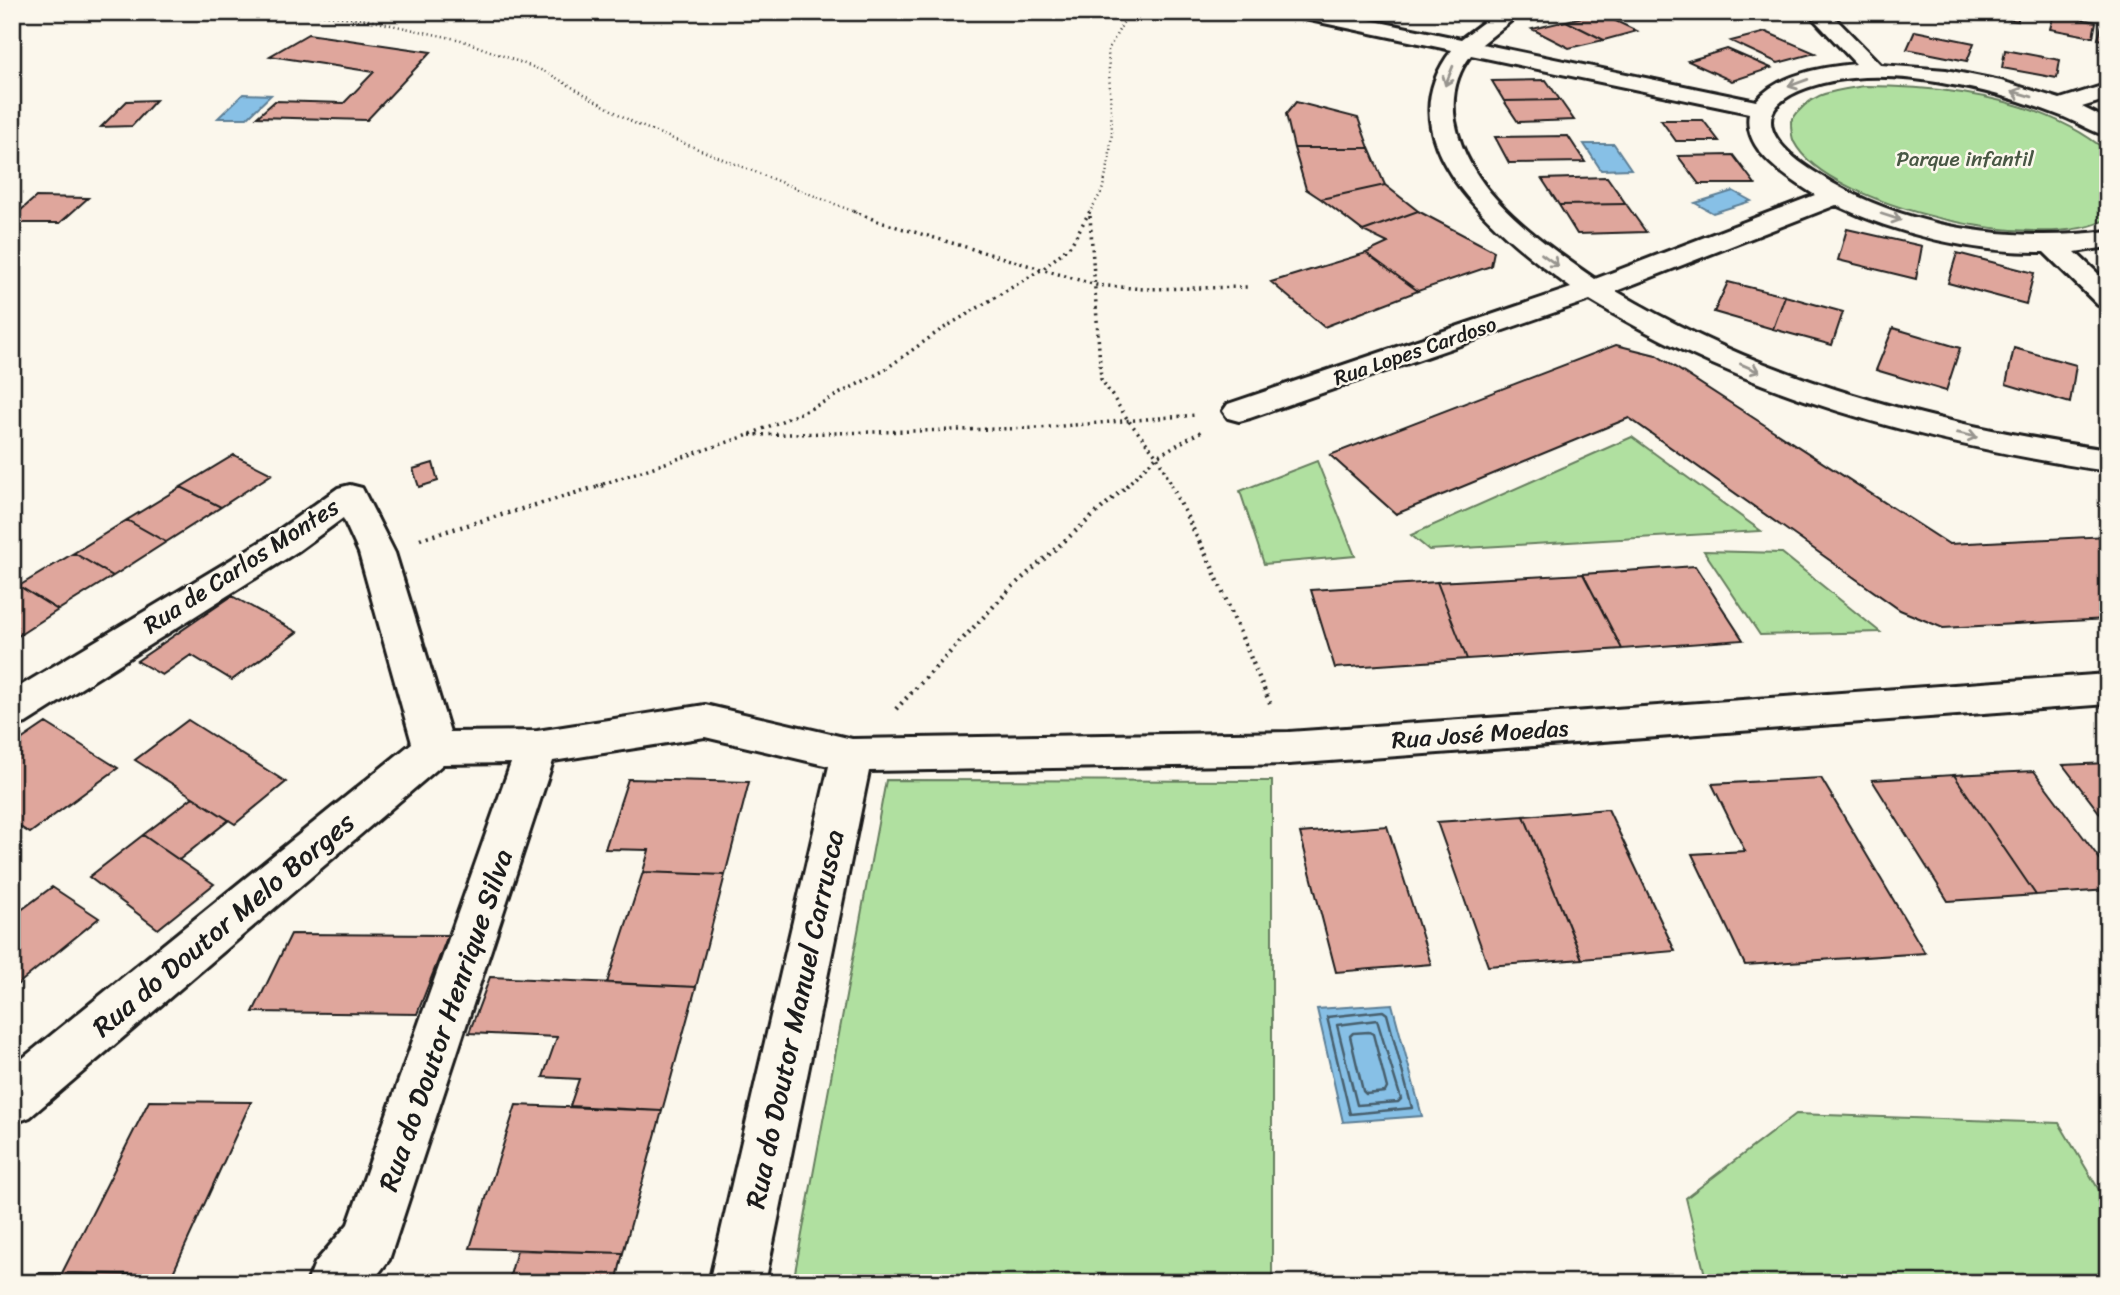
<svg xmlns="http://www.w3.org/2000/svg" width="2120" height="1295" viewBox="0 0 2120 1295" font-family="Sriracha,sans-serif">
	<style>
		.green { fill: #b0e0a0; stroke: #667e5e; stroke-width: 2 }
		.water { fill: #87c0e6; stroke: #5c7e95; stroke-width: 2 }
		.lines { fill: none; stroke-linecap: round; stroke-linejoin: round }
		.shore { stroke: #475e6d; stroke-width: 2.5 }
		.building { fill: #dfa69c; stroke: #1c1c1c; stroke-width: 2 }
		.minor-casing { stroke: #1c1c1c; stroke-width: 6 }
		.path-far2 { stroke: #1c1c1c; stroke-width: 2.5; stroke-dasharray: 1 3.5; stroke-linecap: butt }
		.path-far1 { stroke: #1c1c1c; stroke-width: 3.5; stroke-dasharray: 2 4.5; stroke-linecap: butt }
		.path { stroke: #1c1c1c; stroke-width: 4.5; stroke-dasharray: 2 5; stroke-linecap: butt }
		.minor { fill: #fbf7ec; fill-rule: evenodd }
		.oneway { stroke: #97948e }
		.labels { text-anchor: middle; stroke-width: 5; stroke-linejoin: round; paint-order: stroke }
		.far-park-label { font-size: 21px; fill: #485744; stroke: #fbf7ec }
		.far-street-label { font-size: 21px; fill: #1c1c1c; stroke: #fbf7ec }
		.street-label { font-size: 24px; fill: #1c1c1c; stroke: #fbf7ec }
		.near-street-label { font-size: 28px; fill: #1c1c1c; stroke: #fbf7ec }
	</style>
	<rect width="100%" height="100%" fill="#fbf7ec"/>
	<filter id="ink" filterUnits="userSpaceOnUse"><feTurbulence type="fractalNoise" baseFrequency=".0143" numOctaves="2"/><feDisplacementMap in="SourceGraphic" scale="14" xChannelSelector="R" yChannelSelector="G"/><feConvolveMatrix kernelMatrix="1 2 1 2 8 2 1 2 1" color-interpolation-filters="sRGB"/></filter>
	<g filter="url(#ink)">
		<!-- green -->
		<path class="green" d="M1864,86C1946,86 2043,98 2108,152V218C2049,256 1827,207 1794,142C1791,136 1791,127 1791,121C1810,92 1832,91 1864,86Z
			M1632,437L1761,531L1429,550L1411,535Z
			M1317,461L1355,556L1264,564L1240,491Z
			M1704,551L1782,553L1880,632L1760,635Z
			M886,780L1272,781V1283H793Z
			M1796,1114L2059,1123L2108,1205V1283H1707L1686,1198Z"/>
		<!-- water -->
		<path class="water" d="M243,94L271,95L247,118H218Z
			M1584,144H1614L1631,169L1601,170Z
			M1733,191L1751,201L1713,213L1695,203Z
			M1392,1004L1422,1116L1343,1122L1317,1009Z"/>
		<g class="lines">
			<!-- shore -->
			<path class="shore" d="M1383,1011L1387,1014L1412,1108L1350,1114L1327,1017Z
				M1377,1020L1401,1099L1398,1102L1357,1105L1337,1025Z
				M1369,1032L1373,1034L1387,1088L1385,1092L1366,1094L1363,1091L1350,1036L1353,1033Z"/>
		</g>
		<!-- building -->
		<path class="building" d="M1633,12H1671L1648,19Z
			M1967,12H2018V21Z
			M1599,13L1637,31L1604,40L1566,21Z
			M2054,14L2096,22L2093,37L2050,29Z
			M1566,21L1604,40L1569,48L1532,29Z
			M2103,22L2108,23V41L2098,39Z
			M1915,31L1974,43L1967,61L1907,49Z
			M1766,32L1815,53L1778,63L1731,41Z
			M308,34L431,52L367,120L257,117L275,101L344,103L374,72L270,56Z
			M1727,49L1771,68L1732,81L1688,61Z
			M2005,50L2060,60L2057,78L2002,68Z
			M1546,80L1560,100L1504,101L1492,81Z
			M156,100L132,126L101,127L127,101Z
			M1560,100L1574,120L1518,122L1504,101Z
			M1296,102L1358,118L1369,148H1294L1286,114Z
			M1661,120H1703L1719,141H1676Z
			M1568,136L1585,162L1509,163L1495,137Z
			M1294,148H1369L1385,185L1321,199L1306,189Z
			M1733,155L1755,184H1699L1678,156Z
			M1607,177L1626,204L1559,205L1542,179Z
			M1385,185L1418,211L1363,231L1321,199Z
			M36,197L88,198L60,223H12V218Z
			M1626,204L1646,232L1577,234L1559,205Z
			M1418,211L1494,251L1491,266L1418,291L1366,253L1388,243L1363,231Z
			M1847,229L1922,246L1916,279L1838,260Z
			M1366,253L1418,291L1324,327L1271,282Z
			M1957,253L2034,273L2026,304L1948,283Z
			M1728,282L1785,296L1773,329L1714,312Z
			M1785,296L1843,312L1832,345L1773,329Z
			M1893,328L1960,348L1946,391L1876,370Z
			M1616,345L1656,355L1949,544L2108,536V619L1943,628L1900,610L1629,418L1396,514L1330,455Z
			M2014,348L2076,365L2070,403L2006,384Z
			M234,455L272,474L221,507L181,487Z
			M433,463L438,481L419,487L413,469Z
			M181,487L221,507L166,542L127,520Z
			M127,520L166,542L113,576L74,553Z
			M74,553L113,576L58,610L19,586Z
			M1695,566L1743,640L1622,649L1583,574Z
			M1583,574L1622,649L1467,659L1437,582Z
			M1437,582L1467,659L1335,668L1311,590Z
			M19,586L58,610L12,640V591Z
			M232,596L297,632L232,680L191,655L162,675L137,661Z
			M188,720L286,782L235,824L135,760Z
			M46,723L118,768L30,833L12,822V746Z
			M2108,763V824L2063,765Z
			M2034,771L2108,870V890L2036,895L1954,775Z
			M1954,775L2036,895L1948,901L1872,780Z
			M1821,778L1925,953L1745,965L1692,854L1745,851L1712,784Z
			M628,779L749,782L725,875L643,872L649,850L605,849Z
			M193,797L229,820L179,860L143,835Z
			M1608,809L1675,951L1582,959L1524,816Z
			M1524,816L1582,959L1488,966L1437,822Z
			M1387,826L1431,964L1336,972L1300,833Z
			M143,835L214,884L158,929L89,877Z
			M643,872L725,875L696,987L607,983Z
			M52,887L99,918L12,989V917Z
			M291,934L448,935L417,1014L253,1012Z
			M490,977L696,987L662,1111L570,1106L579,1079L543,1077L557,1037L469,1033Z
			M149,1101L251,1102L172,1275L62,1273Z
			M516,1105L662,1111L623,1253L470,1248Z
			M517,1250L623,1253L616,1283H508Z
			M39,1273H62L146,1275L142,1283H34Z"/>
		<g class="lines">
			<!-- minor casing -->
			<g class="minor-casing">
				<path id="minor" d="M1290,12H1331L1461,39L1497,12H1522L1482,44L1756,101C1778,74 1823,67 1856,64L1807,12H1829L1881,65L1946,70L2001,81L2060,99L2108,84V99L2082,107L2108,120V136C2092,132 2079,123 2064,117C2026,102 1987,90 1947,84C1916,78 1883,75 1852,78C1821,81 1745,98 1780,143C1791,157 1806,167 1821,176C1904,229 2012,243 2108,231V247L2075,252L2108,283V308L2098,305L2044,252C1975,253 1899,235 1836,205L1616,291C1766,381 1935,425 2108,450V471C1927,444 1748,397 1590,300L1250,418L1239,421L1228,418L1223,411L1228,404L1571,288C1504,238 1378,144 1452,50L1300,18L1293,16ZM1471,55L1749,113C1742,152 1789,178 1815,195L1595,279C1539,240 1468,193 1455,121C1451,96 1456,74 1471,55Z
					M350,485L362,488L395,553L450,732L537,731L705,705L852,739L1289,732L2108,674V704L1289,764L869,771L765,1283H709L829,766L705,737L553,761L389,1260L371,1283H307L315,1263L348,1224L511,763L443,764L30,1117L12,1124V1067L412,743L359,553L343,518L298,551L26,723L12,727V691L272,535L338,488Z"/>
			</g>
			<!-- path-far2 -->
			<path class="path-far2" d="M301,12L368,20L461,40L546,72L636,124L857,213
				M1089,213L1102,191L1109,162L1112,132L1108,50L1129,12"/>
			<!-- path-far1 -->
			<path class="path-far1" d="M853,211L880,222L1096,285L1144,289L1247,287
				M1090,216L1101,379L1128,420L1157,456L1172,486
				M750,435L1038,428L1196,415
				M597,486L746,436L810,409L883,371L939,331L1044,268L1071,245L1090,211
				M1126,486L1157,456L1202,431"/>
			<!-- path -->
			<path class="path" d="M1171,485L1212,567L1270,703
				M420,539L603,485
				M896,709L1011,588L1128,485"/>
			<!-- minor -->
			<use href="#minor" class="minor"/>
		</g>
		<!-- one-way arrows -->
		<defs><path id="oneway-shaft" d="M-6 0H5M1.5-3L5.5 0L1.5 3" fill="none" stroke-width="1.6" stroke-linecap="round" stroke-linejoin="round" transform="scale(1.75)"/></defs>
		<g class="oneway">
			<use href="#oneway-shaft" transform="translate(1449 76) rotate(112)"/>
			<use href="#oneway-shaft" transform="translate(1798 83) rotate(160)"/>
			<use href="#oneway-shaft" transform="translate(2022 94) rotate(-164)"/>
			<use href="#oneway-shaft" transform="translate(1891 217) rotate(18)"/>
			<use href="#oneway-shaft" transform="translate(1550 260) rotate(36)"/>
			<use href="#oneway-shaft" transform="translate(1750 368) rotate(23)"/>
			<use href="#oneway-shaft" transform="translate(1967 435) rotate(13)"/>
		</g>
	</g>
	<g class="labels">
		<!-- far-park labels -->
		<g class="far-park-label">
			<text x="1965" y="166">Parque infantil</text>
		</g>
		<!-- far-street labels -->
		<g class="far-street-label">
			<text transform="translate(1415 351) rotate(-19)" y="7">Rua Lopes Cardoso</text>
		</g>
		<!-- street labels -->
		<g class="street-label">
			<text transform="translate(241 566) rotate(-33)" y="8">Rua de Carlos Montes</text>
			<text transform="translate(1480 734) rotate(-4)" y="8">Rua José Moedas</text>
		</g>
		<!-- near-street labels -->
		<g class="near-street-label">
			<text transform="translate(223 924) rotate(-40)" y="10">Rua do Doutor Melo Borges</text>
			<text transform="translate(794 1019) rotate(-78)" y="10">Rua do Doutor Manuel Carrusca</text>
			<text transform="translate(445 1020) rotate(-71)" y="10">Rua do Doutor Henrique Silva</text>
		</g>
	</g>
	<!-- margin -->
	<rect width="2120" height="1295" fill="none" stroke="#fbf7ec" stroke-width="42"/>
	<rect x="21" y="21" width="2078" height="1253" fill="none" stroke="#1c1c1c" stroke-width="2.5" filter="url(#ink)"/>
</svg>
